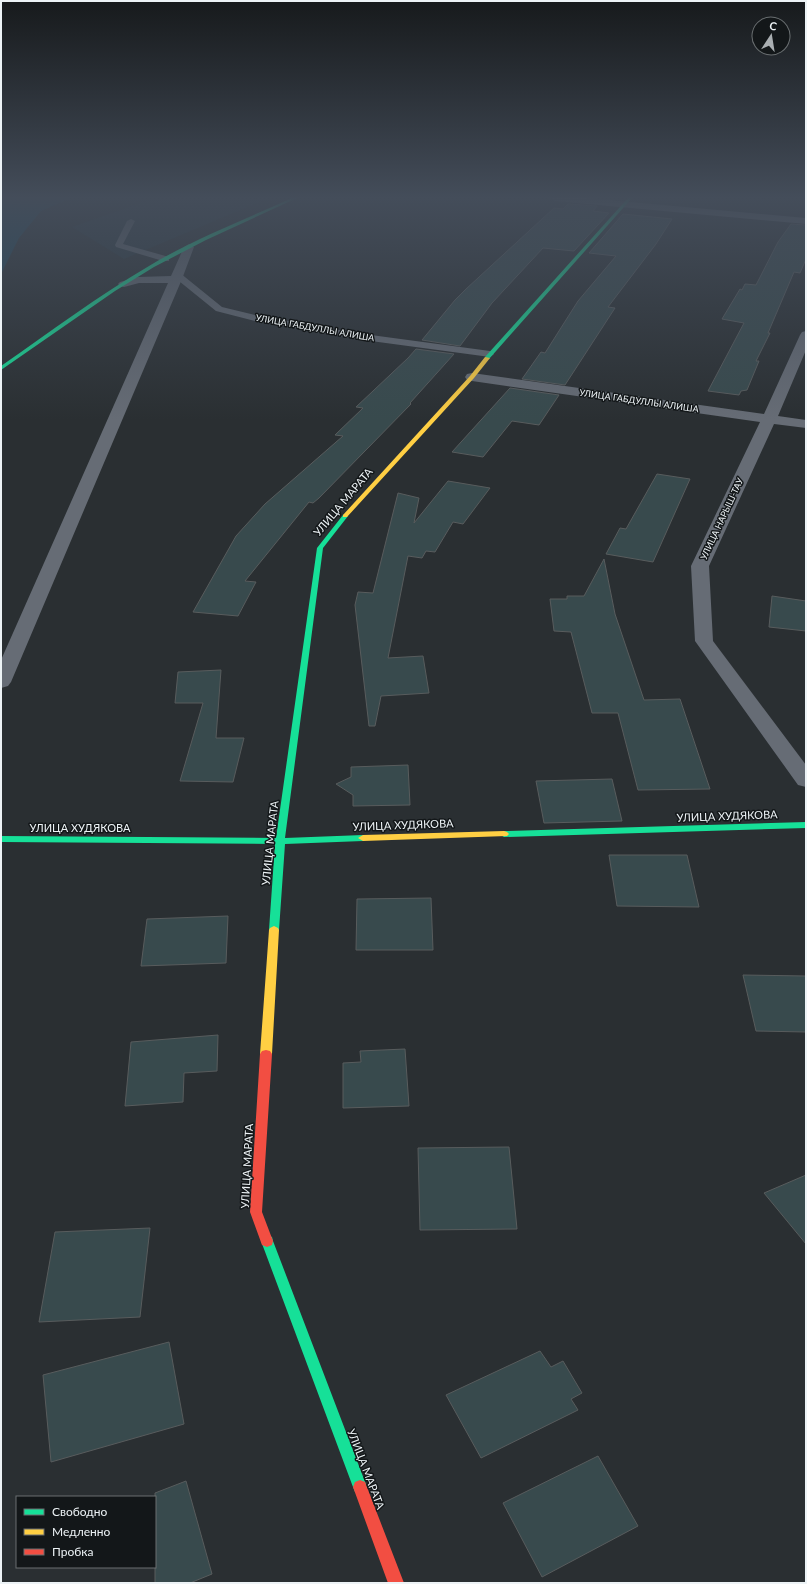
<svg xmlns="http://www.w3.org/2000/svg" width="807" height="1584" viewBox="0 0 807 1584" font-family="Lato,sans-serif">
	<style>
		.built { fill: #29373f }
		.green { fill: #1a465b }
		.building { fill: #384a4d; stroke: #585c5d }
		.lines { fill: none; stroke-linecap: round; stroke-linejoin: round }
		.lane { fill: #666c75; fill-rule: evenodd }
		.street { fill: #666c75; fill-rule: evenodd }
		.fast { fill: #16e098; fill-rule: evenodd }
		.slow { fill: #ffcf43; fill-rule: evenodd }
		.jam { fill: #f24e42; fill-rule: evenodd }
		.labels { text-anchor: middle; stroke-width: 3; stroke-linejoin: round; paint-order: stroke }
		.far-street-label { font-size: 9px; fill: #edf3f6; stroke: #131719 }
		.street-label { font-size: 11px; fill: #edf3f6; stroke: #131719 }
	</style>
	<rect width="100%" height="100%" fill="#2a2f32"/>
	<!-- built -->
	<path class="built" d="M155,198H269L124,259L72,227Z"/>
	<!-- green -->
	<path class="green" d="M1,198H71L41,211L19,238L1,274Z"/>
	<!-- building -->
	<path class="building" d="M568,204L597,206L593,211L609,213L574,251L543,248L492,303L460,346L422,340L455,300L466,289L554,208L563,209Z
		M623,214L672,219L656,244L608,307L615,308L565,385L522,379L541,352L545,353L578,301L616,256L589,253Z
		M791,224L806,225V259L800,273L794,272L768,333H770L756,361H759L747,390L741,391L739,395L708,391L744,323L722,319L740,289L742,290L745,284L756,285L778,242Z
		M416,349L454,354L410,403L411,404L319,498L313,503L309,502L245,581L256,582L238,616L193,612L236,536L265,504L343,436L335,435L363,408L356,407L408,358Z
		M510,388L559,395L539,425L512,421L483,457L452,452Z
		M657,474L690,479L653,562L606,554L620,528L626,529Z
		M448,481L490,488L463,524L453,522L435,552L426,551L422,558L408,556L388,658L423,656L429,693L381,696L375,726H369L355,605L358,592L373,593L398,493L419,498L414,523Z
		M604,559L615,614L644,700L680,699L710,789L638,790L618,713H592L571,632L554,631L550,599H567V596H584Z
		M772,596L806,601V631L769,627Z
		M221,670L216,738H244L233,782L180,781L203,703H175L178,672Z
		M408,765L410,805L353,806V795L336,784L351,777V767Z
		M612,779L622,821L544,823L536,781Z
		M609,855H687L699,907L617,906Z
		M431,898L433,950H356L357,899Z
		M228,916L226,963L141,966L147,919Z
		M743,975L806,976V1032L756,1031Z
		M218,1035L217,1071L184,1073L183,1102L125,1106L131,1042Z
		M405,1049L409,1106L343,1108V1063L361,1062L360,1051Z
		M509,1147L517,1229L420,1230L418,1148Z
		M806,1175V1244L764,1193Z
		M150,1228L140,1317L39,1322L55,1232Z
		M169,1342L184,1424L51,1462L43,1375Z
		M540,1351L551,1367L563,1361L582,1393L571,1399L578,1410L481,1458L446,1395Z
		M598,1456L638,1526L542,1577L503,1503Z
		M186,1481L212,1574L190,1583H155V1493Z"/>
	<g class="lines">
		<!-- lane -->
		<path class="lane" d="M131,219L135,221L123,244L169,257V261H163L116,247L115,245L127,221Z
			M174,273H180L222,307L255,315L356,333L490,351L494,354L490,357L356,339L255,321L216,311L174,277Z"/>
		<!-- street -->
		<path class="street" d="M550,198H587L806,218V224L555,201Z
			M189,244L194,247L182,279L11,682L8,686L1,688V660L168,283H139L124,287L120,286L118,284L120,282L138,277L171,276L184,247Z
			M806,331V350L778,416L806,420V428L774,424L709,566L713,641L806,765V787L798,785L695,641L691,566L760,422L472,381L467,380L465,377L467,374L472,373L764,414L800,335L802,332Z"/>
		<!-- fast -->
		<path class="fast" d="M292,198H297L206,240L154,267L115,291L1,370V366C50,332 98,296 149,266C194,239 244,220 292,198Z
			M628,198H632L489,359H485V357Z
			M345,514L348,516L323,548L285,838L363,835L368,838L363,841L285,844L279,930L278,932H270L269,930L275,844L1,842V836L276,838L317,548L343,515Z
			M806,822V828L504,837L499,834L504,831Z
			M267,1235L272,1237L273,1241L367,1487L365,1492L360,1494L355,1492L353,1487L261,1241L262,1237Z"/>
		<!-- slow -->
		<path class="slow" d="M485,357L490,358L474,378L347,517H343V515L470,376Z
			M504,831L507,832L509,834L507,836L363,841L358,838L363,835Z
			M274,926L278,928L279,930L272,1054L270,1057L266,1058L262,1057L260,1054L269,930L270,928Z"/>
		<!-- jam -->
		<path class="jam" d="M266,1050L270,1051L272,1054L262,1212L273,1241L272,1245L267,1247L262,1245L250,1212L260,1054L262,1051Z
			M360,1480L365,1482L404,1583H388L353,1487L355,1482Z"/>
	</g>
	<!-- sky -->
	<linearGradient id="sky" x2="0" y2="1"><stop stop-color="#171a1c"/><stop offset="0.47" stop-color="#444d5a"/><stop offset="1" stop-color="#444d5a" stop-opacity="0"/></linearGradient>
	<rect width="807" height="420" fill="url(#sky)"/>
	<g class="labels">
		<!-- far-street labels -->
		<g class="far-street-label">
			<text transform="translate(315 328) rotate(10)" y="3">УЛИЦА ГАБДУЛЛЫ АЛИША</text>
			<text transform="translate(639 401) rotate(8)" y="3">УЛИЦА ГАБДУЛЛЫ АЛИША</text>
			<text transform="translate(722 519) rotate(-65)" y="3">УЛИЦА НАРЫШ-ТАУ</text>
		</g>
		<!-- street labels -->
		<g class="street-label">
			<text transform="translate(343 502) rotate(-50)" y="4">УЛИЦА МАРАТА</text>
			<text transform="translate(727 816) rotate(-2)" y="4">УЛИЦА ХУДЯКОВА</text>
			<text transform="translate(403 825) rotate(-2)" y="4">УЛИЦА ХУДЯКОВА</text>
			<text x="80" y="832">УЛИЦА ХУДЯКОВА</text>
			<text transform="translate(270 843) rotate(-84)" y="4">УЛИЦА МАРАТА</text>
			<text transform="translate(247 1166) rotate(-87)" y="4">УЛИЦА МАРАТА</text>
			<text transform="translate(366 1469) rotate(69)" y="4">УЛИЦА МАРАТА</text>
		</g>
	</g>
	<!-- border -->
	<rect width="807" height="1584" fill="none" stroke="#edf3f6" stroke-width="4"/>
	<!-- legend -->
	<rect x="16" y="1496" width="140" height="72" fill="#131719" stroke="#6a6f71"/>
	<rect x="24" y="1509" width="20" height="6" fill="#16e098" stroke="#6a6f71"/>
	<text x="52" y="1516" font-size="12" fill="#edf3f6">Свободно</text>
	<rect x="24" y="1529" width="20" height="6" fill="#ffcf43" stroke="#6a6f71"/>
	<text x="52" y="1536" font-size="12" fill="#edf3f6">Медленно</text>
	<rect x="24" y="1549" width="20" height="6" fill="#f24e42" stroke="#6a6f71"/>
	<text x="52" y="1556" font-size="12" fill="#edf3f6">Пробка</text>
	<!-- north arrow -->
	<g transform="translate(771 36) rotate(12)"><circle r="19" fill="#131719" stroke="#6a6f71"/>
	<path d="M0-3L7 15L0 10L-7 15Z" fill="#a9aeb1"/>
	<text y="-6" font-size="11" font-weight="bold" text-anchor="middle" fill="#edf3f6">С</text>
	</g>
</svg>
